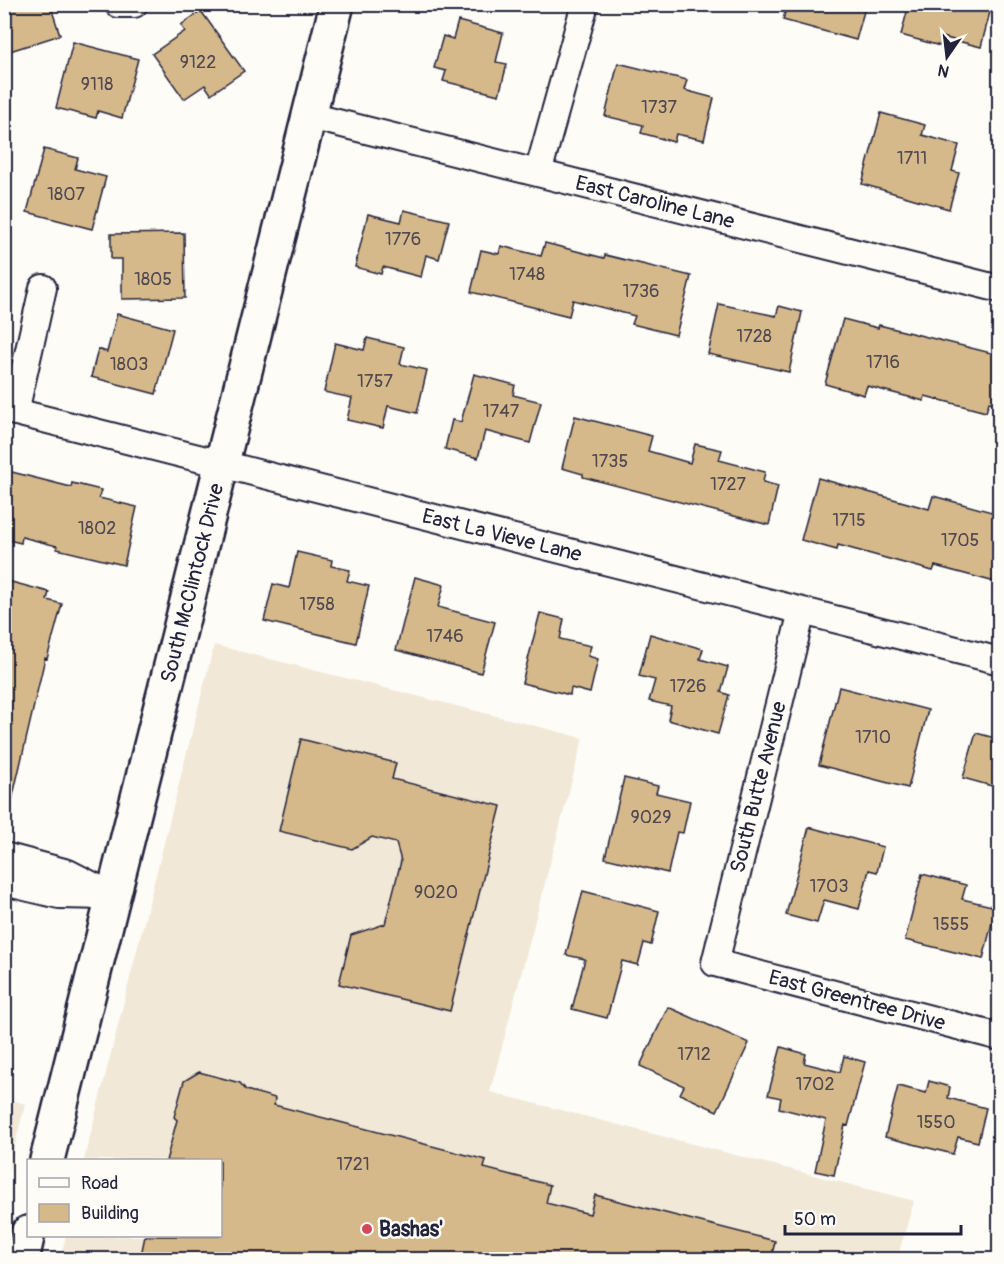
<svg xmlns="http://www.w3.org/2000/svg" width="1004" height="1264" viewBox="0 0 1004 1264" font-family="Pangolin,sans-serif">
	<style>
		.built { fill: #f1e8d7 }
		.building { fill: #d6b98b; stroke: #22223b; stroke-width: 1.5 }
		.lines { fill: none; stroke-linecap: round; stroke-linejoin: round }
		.street-casing { stroke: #22223b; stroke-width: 30 }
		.secondary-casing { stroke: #22223b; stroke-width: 38 }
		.street { stroke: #fdfcf7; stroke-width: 26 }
		.secondary { stroke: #fdfcf7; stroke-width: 33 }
		.poi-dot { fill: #d1495b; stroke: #fdfcf7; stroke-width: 2 }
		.labels { text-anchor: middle; stroke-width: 5; stroke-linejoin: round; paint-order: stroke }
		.number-label { font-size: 18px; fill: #4f484f }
		.street-label { font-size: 21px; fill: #22223b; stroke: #fdfcf7 }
		.poi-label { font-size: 21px; font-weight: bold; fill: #22223b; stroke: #fdfcf7; text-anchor: start }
	</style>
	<rect width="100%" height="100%" fill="#fdfcf7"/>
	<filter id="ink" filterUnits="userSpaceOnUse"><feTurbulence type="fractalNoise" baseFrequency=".0167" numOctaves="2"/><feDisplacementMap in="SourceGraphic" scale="12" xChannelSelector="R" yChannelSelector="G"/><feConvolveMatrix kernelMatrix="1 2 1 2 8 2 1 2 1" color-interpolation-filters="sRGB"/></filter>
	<g filter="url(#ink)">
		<!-- built -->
		<path class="built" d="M214,645L583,738L490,1092L914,1201L897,1259L60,1260L66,1236H220V1160H84Z
			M5,1098L25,1104L5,1186L4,1098Z"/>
		<!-- building -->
		<path class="building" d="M4,4H50L60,35L4,53Z
			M787,4H866L856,40L783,20Z
			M909,4H992L981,47L942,37L940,46L901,35Z
			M201,11L244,71L211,94L205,85L184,99L152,54L185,31L181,25Z
			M458,21L503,33L496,62L507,64L499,95L443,81L446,71L434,68L443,36L453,39Z
			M73,42L138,59L122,118L98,111L96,118L56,108Z
			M618,63L687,80L684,90L714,98L704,140L676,134L674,142L641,133L643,125L605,116Z
			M881,113L925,125L922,135L959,145L952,171L959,173L949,209L862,184Z
			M44,149L78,158L75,169L106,177L92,229L27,212Z
			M404,210L449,221L439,259L426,255L421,277L383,267L381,274L355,267L368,214L401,222Z
			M184,233L185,298L122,299V259H111V234Z
			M545,243L604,258L605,255L691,276L676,335L632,324L635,316L573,300L569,316L471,292L481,250L499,254L501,246L541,256Z
			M719,304L776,316L779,306L802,312L789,372L708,354Z
			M117,314L173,329L156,394L91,377L98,349L107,352Z
			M843,319L878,328L879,325L999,355V404L989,402L986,412L925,396L924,401L867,386L864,395L825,384Z
			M367,338L404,347L400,364L427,370L417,413L388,406L383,428L347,420L352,398L324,392L335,343L364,350Z
			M474,374L515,385L513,395L541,402L530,443L485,431L478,458L445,449L452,420L461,422Z
			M575,416L652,436L648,451L690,463L695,444L722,450L719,460L765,472L763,482L778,486L769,525L583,477V474L562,468Z
			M4,470L71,487L72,483L101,490L99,498L137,507L124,565L57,549V546L22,537L21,543L4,539Z
			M818,478L929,509L933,496L999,514V566L995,582L935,566L933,571L838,545L837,550L801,540Z
			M297,552L332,560L331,566L350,570L347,581L369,586L356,643L264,621L273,584L289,588Z
			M415,577L444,585L438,607L495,622L481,673L396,650Z
			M4,580L49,592L47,600L62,604L47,659L45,658L12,800L4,799Z
			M540,613L564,619L560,639L591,646L588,656L598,659L590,693L571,688L570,695L522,683Z
			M650,634L703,649L700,659L728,667L721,692L729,695L718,734L668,720L671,706L649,701L655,680L639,676Z
			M839,687L928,710L908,788L819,765Z
			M976,733L999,739V788L963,778Z
			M301,739L396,763L392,779L501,806L450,1011L339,984L351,935L385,924L401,861L396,843L372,837L352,849L279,831Z
			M624,778L658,786L656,793L690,801L683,833L677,832L668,873L605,858Z
			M809,827L883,847L877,872L869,870L859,909L824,900L817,923L786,915Z
			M922,874L966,885L962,899L996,907L983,959L905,940Z
			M583,891L659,911L651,945L644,943L638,965L622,961L607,1018L572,1009L585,959L566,955Z
			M668,1007L749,1043L717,1111L680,1094L684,1086L640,1066Z
			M781,1047L806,1054L804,1063L840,1072L844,1056L865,1062L848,1126L845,1125L834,1175L815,1171L826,1120L779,1108L781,1098L768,1095Z
			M199,1072L240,1083L246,1090L275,1098L274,1105L486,1160L484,1168L550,1185L546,1203L590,1214L595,1195L775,1241L771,1260H140L145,1236H220V1161H166L177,1120L174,1117L184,1081Z
			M929,1081L950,1087L948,1098L986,1108L978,1142L958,1137L953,1154L885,1137L898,1086L926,1093Z"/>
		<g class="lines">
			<!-- street casing -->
			<g class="street-casing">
				<path id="street" d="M118,4H134
					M310,116L1000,289
					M538,173L585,4
					M4,409L1000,661
					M15,412L43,288
					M802,611L715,963L1000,1037
					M4,856L68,873L113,896
					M4,882L59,895L108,896"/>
			</g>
			<!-- secondary casing -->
			<g class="secondary-casing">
				<path id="secondary" d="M47,1160L337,4
					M22,1260L28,1233"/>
			</g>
			<!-- street -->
			<use href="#street" class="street"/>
			<!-- secondary -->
			<use href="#secondary" class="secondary"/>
		</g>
	</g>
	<!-- markers -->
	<circle class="poi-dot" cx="367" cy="1229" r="6"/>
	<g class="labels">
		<!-- number labels -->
		<g class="number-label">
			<text x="198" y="68">9122</text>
			<text x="97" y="90">9118</text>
			<text x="659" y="113">1737</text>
			<text x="912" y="164">1711</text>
			<text x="66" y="200">1807</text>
			<text x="403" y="245">1776</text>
			<text x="527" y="280">1748</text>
			<text x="153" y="285">1805</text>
			<text x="641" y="297">1736</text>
			<text x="754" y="342">1728</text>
			<text x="883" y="368">1716</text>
			<text x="129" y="370">1803</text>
			<text x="375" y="387">1757</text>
			<text x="501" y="417">1747</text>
			<text x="610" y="467">1735</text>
			<text x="728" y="490">1727</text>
			<text x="849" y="526">1715</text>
			<text x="97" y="534">1802</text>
			<text x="960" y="546">1705</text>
			<text x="317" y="610">1758</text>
			<text x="445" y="642">1746</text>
			<text x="688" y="692">1726</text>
			<text x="873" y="743">1710</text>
			<text x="651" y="823">9029</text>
			<text x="829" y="892">1703</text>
			<text x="436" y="898">9020</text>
			<text x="951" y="930">1555</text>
			<text x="694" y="1060">1712</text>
			<text x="815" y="1090">1702</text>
			<text x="936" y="1128">1550</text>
			<text x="353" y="1170">1721</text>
		</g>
		<!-- street labels -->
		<g class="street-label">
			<text transform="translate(655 202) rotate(14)" y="7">East Caroline Lane</text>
			<text transform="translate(502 535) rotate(14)" y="7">East La Vieve Lane</text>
			<text transform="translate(192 583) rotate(-76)" y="7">South McClintock Drive</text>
			<text transform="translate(758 787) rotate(-76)" y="7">South Butte Avenue</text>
			<text transform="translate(857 1000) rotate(15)" y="7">East Greentree Drive</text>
		</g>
		<!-- poi labels -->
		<g class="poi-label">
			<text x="379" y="1236">Bashas'</text>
		</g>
	</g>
	<!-- margin -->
	<rect width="1004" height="1264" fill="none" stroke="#fdfcf7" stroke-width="24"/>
	<rect x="12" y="12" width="980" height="1240" fill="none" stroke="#22223b" stroke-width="2" filter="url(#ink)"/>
	<!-- legend -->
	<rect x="27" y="1159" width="195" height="78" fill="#fdfcf7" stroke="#a5a5ac" stroke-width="1.5"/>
	<rect x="39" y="1178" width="30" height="9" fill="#fdfcf7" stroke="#a5a5ac" stroke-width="1.5"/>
	<text x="81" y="1189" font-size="18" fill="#22223b">Road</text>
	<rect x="39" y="1204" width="30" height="18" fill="#d6b98b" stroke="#a5a5ac" stroke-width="1.5"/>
	<text x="81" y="1219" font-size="18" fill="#22223b">Building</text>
	<!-- north arrow -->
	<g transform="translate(947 57) rotate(194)" stroke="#fdfcf7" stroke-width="4.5" paint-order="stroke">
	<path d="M0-4.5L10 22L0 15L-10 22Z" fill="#22223b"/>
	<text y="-9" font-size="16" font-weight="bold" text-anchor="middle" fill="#22223b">N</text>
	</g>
	<!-- scale -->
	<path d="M785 1225v9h176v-9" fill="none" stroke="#22223b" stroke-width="3"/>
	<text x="794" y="1225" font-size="18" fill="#22223b" stroke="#fdfcf7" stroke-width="4.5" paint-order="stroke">50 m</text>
</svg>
